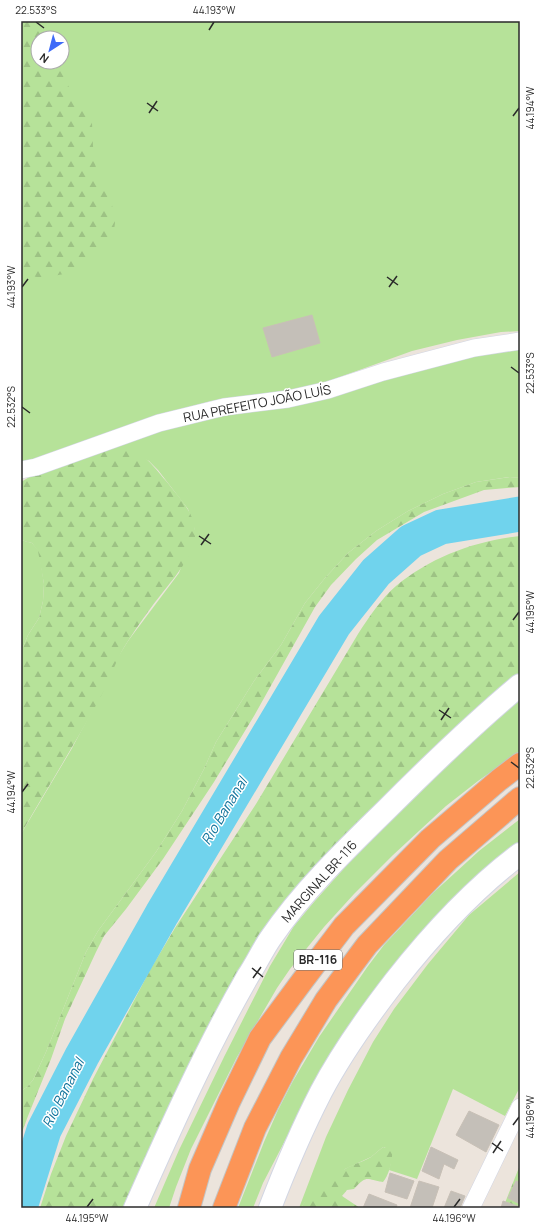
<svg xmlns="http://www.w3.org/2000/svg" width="541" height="1229" viewBox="0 0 541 1229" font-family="Manrope,sans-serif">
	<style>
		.grass { fill: #b6e299; fill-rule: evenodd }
		.forest { fill: url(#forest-firs) }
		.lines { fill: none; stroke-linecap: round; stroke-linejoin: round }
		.river { stroke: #70d3ed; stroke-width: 35 }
		.building { fill: #c4bfb8; stroke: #c8c0b6 }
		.street-casing { stroke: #d2d6e3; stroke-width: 18 }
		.secondary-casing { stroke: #d2d6e3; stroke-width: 24 }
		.highway-casing { stroke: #c3c3c3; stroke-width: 24 }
		.street { stroke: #fff; stroke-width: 17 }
		.secondary { stroke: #fff; stroke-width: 22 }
		.highway { stroke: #fc9557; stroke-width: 22 }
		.ticks { fill: none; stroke: #2a2a2a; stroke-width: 1.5 }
		.labels { text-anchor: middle; stroke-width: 3; stroke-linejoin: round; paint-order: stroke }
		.shield { fill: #fff; stroke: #6a6a6a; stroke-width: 1 }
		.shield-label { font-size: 12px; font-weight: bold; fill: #2a2a2a }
		.street-label { font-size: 13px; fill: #2a2a2a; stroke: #fff }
		.water-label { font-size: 14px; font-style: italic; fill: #0f729a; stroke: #fff }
		.neatline { fill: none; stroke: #2a2a2a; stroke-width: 1.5 }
		.ticks-label { font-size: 10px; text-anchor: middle; fill: #2a2a2a }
	</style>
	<defs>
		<pattern id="forest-firs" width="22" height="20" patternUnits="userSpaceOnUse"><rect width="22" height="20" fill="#b6e299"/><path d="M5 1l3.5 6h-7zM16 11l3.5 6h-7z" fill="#9dc284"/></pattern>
	</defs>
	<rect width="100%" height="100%" fill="#ece4dc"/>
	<!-- grass -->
	<path class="grass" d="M21,21H520V331L501,332L457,340L412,351L329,381L306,388L262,395L211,401L165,414L21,464ZM38,38H62V62H38Z
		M520,347V478L509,477L476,482L443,494L408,511L376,531L348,553L325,578L305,603L281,645L254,681L216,742L204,769L182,811L156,852L98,931L86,952L46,1052L33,1080L27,1087L21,1091V834L71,750L100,696L118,657L128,641L179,573L195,530L188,509L158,470L149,461L117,446L149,431L409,369Z
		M21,540L32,543L39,551L44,584L43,601L39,618L28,635L21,652Z
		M520,698V751L478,781L446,806L393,855L354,894L324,927L290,969L277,988L237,1057L191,1149L176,1187L169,1208H154L179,1150L224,1057L270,966L294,926L314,902L371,838L471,742Z
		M520,819V842L506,854L305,1102L263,1183L253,1208H238L264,1142L278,1110L293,1081L319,1037L368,966L384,945L433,893L479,851Z
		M520,872V1087L505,1116L453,1089L417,1179L389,1170L391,1162L385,1147H383L371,1157L345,1169L305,1202L301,1208H299L326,1137L348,1090L373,1042L394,1009L428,964L469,915Z"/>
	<!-- forest -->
	<path class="forest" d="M21,21H45L41,33V38H38V62H62V54L64,55L63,73L70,90L83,107L92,123L93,146L97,176L112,205L115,223L112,244L75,272L42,278L21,274Z
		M117,446C124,447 131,448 137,452C150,460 157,471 167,482C179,498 197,514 195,537C192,557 175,577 163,592C151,607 139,624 128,641C116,659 110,679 100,698C75,744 47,788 21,834V652L28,635L39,618L43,601L44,584L38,551L32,543L21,540V482L36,473Z
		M510,477L520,478V487L484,490L424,512L377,540L356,559L331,585L315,607L254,716L214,782L163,859L126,909L104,936L96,952L65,1019L51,1059L28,1116L21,1135V1091L27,1087L33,1080L46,1052L86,952L98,931L156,852L182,811L204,769L216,742L254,681L281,645L305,603L325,578L348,553L376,531L408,511L443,494L476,482Z
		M520,536V677L331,854L133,1187L122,1208H40L51,1174L66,1136L93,1079L150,970L175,928L256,804L358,634C369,617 381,599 396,586C431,557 475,541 520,536Z
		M383,1147L388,1148L392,1151C393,1160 389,1175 383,1182C366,1180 368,1174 354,1189L347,1190L342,1196L360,1208H301C310,1191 328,1177 345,1169C353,1164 363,1162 371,1157C375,1154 379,1150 383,1147Z
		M520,1165V1208H503Z"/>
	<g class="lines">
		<!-- river -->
		<path class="river" d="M21,1204L44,1130L82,1056L162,914L334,625L376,572L411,541L441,527L520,514"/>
	</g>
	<!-- building -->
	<path class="building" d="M312,315L320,343L272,357L263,328Z
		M469,1111L499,1125L486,1152L456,1135Z
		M431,1147L458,1160L454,1169L444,1164L439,1179L422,1171Z
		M390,1173L414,1181L407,1199L385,1192Z
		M419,1181L439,1187L432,1208H410Z
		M516,1181L520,1182V1204L508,1198Z
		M451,1191L465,1196L460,1208H444Z
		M369,1194L397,1205L396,1208H363Z
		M503,1201L520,1207V1208H501Z"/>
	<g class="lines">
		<!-- street casing -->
		<g class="street-casing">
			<path id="street" d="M21,470L36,467L159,423L224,407L288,399L328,390L383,372L474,348L520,341
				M471,1208L520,1107"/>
		</g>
		<!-- secondary casing -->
		<g class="secondary-casing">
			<path id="secondary" d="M135,1208C170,1129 205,1051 248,976C256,964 262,951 270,939C302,892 344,851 385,811C428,768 473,724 520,685
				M270,1208C285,1169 302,1129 321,1092C342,1052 368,1016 395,981C432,934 472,890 520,854"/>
		</g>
		<!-- highway casing -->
		<g class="highway-casing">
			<path id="highway" d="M189,1208L200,1169L229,1102L260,1038L303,980L344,926L430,839L499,780L520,764
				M224,1208L255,1128L291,1058L326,1000L367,945L448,860L520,798"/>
		</g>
		<!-- street -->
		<use href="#street" class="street"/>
		<!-- secondary -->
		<use href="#secondary" class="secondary"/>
		<!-- highway -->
		<use href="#highway" class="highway"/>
	</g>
	<!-- ticks -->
	<path class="ticks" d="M36,22L44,28M209,30L214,22M147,103L158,111M149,113L157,101M513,116L519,108M387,277L398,285M22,287L28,279M389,287L397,276M511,367L519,373M22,407L30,413M199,536L211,544M201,545L209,534M513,620L519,612M439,710L451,718M441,720L449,708M511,762L519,768M22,792L28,784M252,968L263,977M253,978L261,967M513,1125L519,1117M492,1143L503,1151M493,1153L501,1141M87,1207L93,1199M454,1207L460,1199"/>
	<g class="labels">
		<!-- shield labels -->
		<rect class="shield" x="294" y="950" width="48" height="20" rx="3"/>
		<g class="shield-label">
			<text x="318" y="964">BR-116</text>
		</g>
		<!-- street labels -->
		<g class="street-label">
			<text transform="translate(257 403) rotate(-11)" y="5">RUA PREFEITO JOÃO LUÍS</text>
			<text transform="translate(319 881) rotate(-48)" y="5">MARGINAL BR-116</text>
		</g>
		<!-- water labels -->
		<g class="water-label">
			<text transform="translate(224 811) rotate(-59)" y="5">Rio Bananal</text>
			<text transform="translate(63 1093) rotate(-63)" y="5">Rio Bananal</text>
		</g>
	</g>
	<!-- border -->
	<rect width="541" height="1229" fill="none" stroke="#ffffff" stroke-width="44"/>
	<!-- north arrow -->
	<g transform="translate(50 50) rotate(216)"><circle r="19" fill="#ffffff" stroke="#aaaaaa"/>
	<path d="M0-3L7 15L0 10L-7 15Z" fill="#3e6bf8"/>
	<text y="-6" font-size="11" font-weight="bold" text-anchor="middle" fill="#2a2a2a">N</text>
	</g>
	<rect x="22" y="22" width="497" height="1185" class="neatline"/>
	<g class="ticks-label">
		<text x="36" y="14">22.533°S</text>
		<text x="214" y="14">44.193°W</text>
		<text transform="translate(530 108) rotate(-90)" y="4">44.194°W</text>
		<text transform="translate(11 287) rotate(-90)" y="4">44.193°W</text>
		<text transform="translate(530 373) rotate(-90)" y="4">22.533°S</text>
		<text transform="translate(11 407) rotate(-90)" y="4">22.532°S</text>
		<text transform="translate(530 612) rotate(-90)" y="4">44.195°W</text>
		<text transform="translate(530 768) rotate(-90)" y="4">22.532°S</text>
		<text transform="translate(11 792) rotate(-90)" y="4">44.194°W</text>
		<text transform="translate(530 1117) rotate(-90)" y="4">44.196°W</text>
		<text x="87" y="1222">44.195°W</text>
		<text x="454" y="1222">44.196°W</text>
	</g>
</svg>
